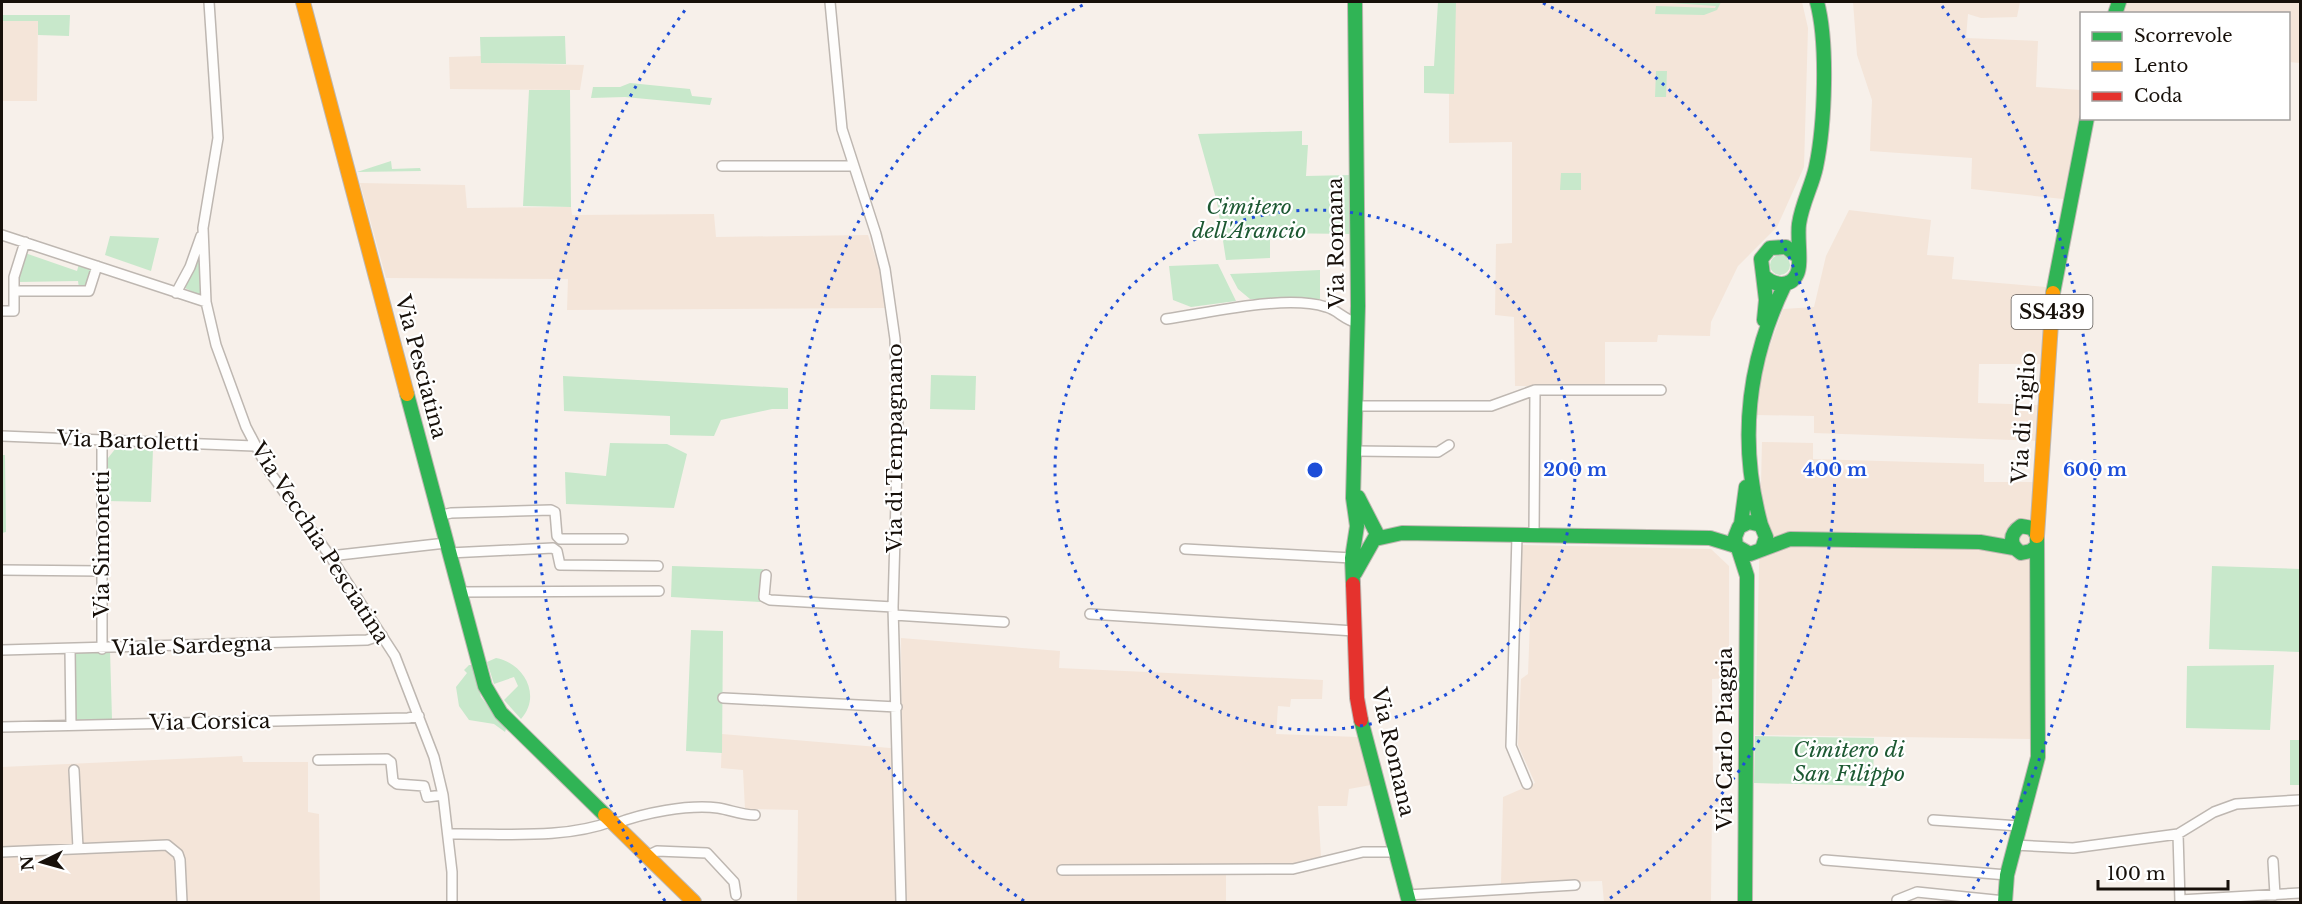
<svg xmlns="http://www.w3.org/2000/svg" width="2302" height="904" viewBox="0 0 2302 904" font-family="'Libre Baskerville',serif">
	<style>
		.built { fill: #f4e5d9 }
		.green { fill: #c8e8cb }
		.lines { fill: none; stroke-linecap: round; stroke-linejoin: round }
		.street-casing { stroke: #beb7b1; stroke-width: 12 }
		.fast-casing { stroke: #beb7b1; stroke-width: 16 }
		.slow-casing { stroke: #beb7b1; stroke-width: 16 }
		.jam-casing { stroke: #beb7b1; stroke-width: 16 }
		.street { stroke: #fefdfc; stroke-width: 9 }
		.fast { stroke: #30b455; stroke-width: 14 }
		.slow { stroke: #ff9f0a; stroke-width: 14 }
		.jam { stroke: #e5322d; stroke-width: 14 }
		.ring { fill: none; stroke: #1d4ed8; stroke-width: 3; stroke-dasharray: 3 6 }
		.labels { text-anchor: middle; stroke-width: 4.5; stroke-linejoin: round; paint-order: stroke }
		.shield { fill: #fff; stroke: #5d5854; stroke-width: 1.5 }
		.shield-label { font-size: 20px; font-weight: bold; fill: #17100a }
		.park-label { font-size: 21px; font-style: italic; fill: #1d5933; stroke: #fff }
		.street-label { font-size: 21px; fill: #17100a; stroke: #fff }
		.centre { fill: #1d4ed8; stroke: #fff; stroke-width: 3 }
		.ring-label { font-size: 18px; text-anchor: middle; font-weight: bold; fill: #1d4ed8; stroke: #fff; stroke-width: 4.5; stroke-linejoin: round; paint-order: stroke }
	</style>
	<rect width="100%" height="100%" fill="#f7f0ea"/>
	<!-- built -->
	<path class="built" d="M1449,2H1802L1808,28L1804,167L1777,227L1738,266L1711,322L1710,336L1658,335L1657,342H1605V387L1515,386L1514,317L1495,315L1496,244L1512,243V142L1449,143Z
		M1853,2H2020L2017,17L1981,18L1968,14L1966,38L2038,41L2036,87L2081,90V108L2063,199L1971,189L1972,158L1870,151L1872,100L1857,55Z
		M2126,2H2300V63L2289,62L2288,14H2121Z
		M2,21H38L37,101H2Z
		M481,56L482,63L584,65L580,90L450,89L449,57Z
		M360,183L465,185L467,208L571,207L572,215L714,214L716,237L868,235L880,271L885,308L567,310L568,279L386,278Z
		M1849,210L1931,220L1927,255L1954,257L1952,279L2046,287L2041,364H1979L1978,403L2040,405L2038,441L1814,433V416L1757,415L1762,368L1783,309L1814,307L1826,256Z
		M1762,442L1813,443V459L1984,464V482H2034L2029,608L2031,739L1755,735Z
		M1522,545L1711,549L1729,566V678L1712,679L1713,782L1721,783V804L1712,805L1711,902H1604L1602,881L1501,884L1503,797L1535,783L1518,745L1521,679L1528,674L1530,622L1520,621Z
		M901,638L1060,651L1059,668L1323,680L1322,699H1291L1290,707L1278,706L1276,734L1358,737L1371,785L1349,789L1347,806H1318L1321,857L1291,866L1226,868V902H797L798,810L745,809L743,770L721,768L722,734L902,749Z
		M242,756L243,762H308V812L319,814L320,902H2V767Z"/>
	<!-- green -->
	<path class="green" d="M1438,2H1456L1454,94L1424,93V66H1434Z
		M1656,2H1721L1717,10L1704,15L1655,14L1656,6L1715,8L1716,6Z
		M2,15H70L69,36L38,35V21H2Z
		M565,36L566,64L481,63L480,37Z
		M1656,71H1667L1666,97H1655Z
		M630,83L690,89L692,96L712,98L710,105L625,97L591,98L593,87H620Z
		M529,90H570L571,207L523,206Z
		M1302,131V145H1308L1306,176L1352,175L1351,234L1270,233V258L1226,260L1217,202L1198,134Z
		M391,161L392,169L420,168L421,171L357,172Z
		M1561,173H1581V190H1560Z
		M110,236L159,238L151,271L105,255Z
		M25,253L77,271L79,264L93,269L88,288H79L78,281L18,282Z
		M1770 265a10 10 0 1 1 20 0a10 10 0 1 1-20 0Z
		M200,257L202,293L199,295L185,288Z
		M1218,264L1236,301L1191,307L1173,300L1169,266Z
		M1320,270V299H1250L1238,289L1230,274Z
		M931,375L976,376L975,410L930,409Z
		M563,376L788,388V409H772L721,420L714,436L670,435V416L564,411Z
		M610,443L667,444L687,454L674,508L566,504L565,472L606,476Z
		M116,448L153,449L151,502L107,501L108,458Z
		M2,455H5L6,532L2,533Z
		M672,566L763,569L760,602L671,597Z
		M2212,566L2300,569V652L2209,649Z
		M691,630L723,631L722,753L686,751Z
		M110,650L112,719L76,720L74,651Z
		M496,658C524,663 542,696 521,719L504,700L518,686L514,677L494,684L487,662Z
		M469,665H472L481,697L506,729L505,732L494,724L469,720L459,706L456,687L467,673L464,670Z
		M2274,665L2270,730L2186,728L2187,666Z
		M2300,720V785H2290V740H2299Z
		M1755,736L1874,738L1873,786L1754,783Z"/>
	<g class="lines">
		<!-- street casing -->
		<g class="street-casing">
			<path id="street" d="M209,2L218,138L203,228L206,302L216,345L246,427L269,471L330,556L395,656L434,757L443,795L452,872V902
				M830,2L842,129L876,234L885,269L895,339L898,431L893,607L901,902
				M722,166H853
				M2,235L206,302
				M14,291H89L97,266
				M176,293L190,267L201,236
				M2,311H14V277L25,242
				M1166,319C1209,313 1286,294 1326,307C1338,310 1344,320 1358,323
				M1356,406H1491L1535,390H1661
				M2,436L254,446
				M1355,451L1438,452L1449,445
				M438,516L451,513L551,510L555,512L557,536L560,539H623
				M1517,536L1511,746L1527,784
				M1534,536L1535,390
				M1185,549L1352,558
				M449,553L553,548L557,551L560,565L658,566
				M330,556L446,543
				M2,570L101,571
				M766,575L764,597L770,600L893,607
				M459,592L659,591
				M1090,614L1354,631
				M894,615L1004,622
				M70,649L71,725
				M102,649V440
				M2,650L367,640L382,635
				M723,698L897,707
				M2,727L408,718L419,716
				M318,760L387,759L391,762L393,781L397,784L424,786L427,797L443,795
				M74,770L78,848
				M1933,820L2019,826
				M615,824C642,813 689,804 718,808C731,810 741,815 755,815
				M449,834C502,833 563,840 613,821
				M2178,834L2180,902
				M2014,845L2073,848L2178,834L2214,812L2236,804L2300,800
				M2,852L167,845L178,854L180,860L182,902
				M647,856L657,851L707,853L734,882L736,895
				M1825,860L2007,875
				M2273,861L2275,895
				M1062,870L1293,869L1363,852H1396
				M1407,895L1575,885
				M1897,900L1917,892L2005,901
				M2180,900L2300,893"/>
		</g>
		<!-- fast casing -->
		<g class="fast-casing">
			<path id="fast" d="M2115,14L2119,2
				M1796,255L1786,247L1770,248L1761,259L1763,275C1772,285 1790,289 1797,274C1802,264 1797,237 1799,224C1802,203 1812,186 1816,167C1825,124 1828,43 1817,2
				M1763,275L1766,300L1764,320
				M2053,293L2087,118
				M407,394L485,686L501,713L605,815
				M1741,524L1746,487
				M1761,525C1738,441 1747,362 1785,284
				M2037,535L2032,528L2021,526C2009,534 2009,545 2021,553L2031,551L2037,546
				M1375,539L1402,533L1710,538L1736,546
				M1738,548L1747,576L1745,902
				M1762,549L1766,537L1761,525L1749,522L1739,527L1735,537L1736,546L1750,554L1790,539L1980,542L2014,548
				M1355,573L1377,534L1358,497
				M1353,584L1352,558L1357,526L1353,498L1358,306L1355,2
				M1361,720L1409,902
				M2005,902L2007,875L2038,757L2037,536"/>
		</g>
		<!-- slow casing -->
		<g class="slow-casing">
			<path id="slow" d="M303,2L407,394
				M2037,536L2053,293
				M605,815L694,902"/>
		</g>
		<!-- jam casing -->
		<g class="jam-casing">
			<path id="jam" d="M1353,584L1357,698L1361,720"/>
		</g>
		<!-- street -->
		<use href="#street" class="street"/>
		<!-- fast -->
		<use href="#fast" class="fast"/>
		<!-- slow -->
		<use href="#slow" class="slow"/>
		<!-- jam -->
		<use href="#jam" class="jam"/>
	</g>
	<!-- distance rings -->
	<g class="ring">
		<circle cx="1315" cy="470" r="260"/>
		<path d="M1024 901A520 520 0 0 1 1087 3M1543 3A520 520 0 0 1 1606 901"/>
		<path d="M665 901A780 780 0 0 1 688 6M1942 6A780 780 0 0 1 1965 901"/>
	</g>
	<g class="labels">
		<!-- shield labels -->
		<rect class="shield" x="2011.5" y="295" width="81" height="34" rx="4.5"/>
		<g class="shield-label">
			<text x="2052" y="319">SS439</text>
		</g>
		<!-- park labels -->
		<g class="park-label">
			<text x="1249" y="214">Cimitero<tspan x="1249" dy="24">dell'Arancio</tspan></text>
			<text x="1849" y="757">Cimitero di<tspan x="1849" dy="24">San Filippo</tspan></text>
		</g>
		<!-- street labels -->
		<g class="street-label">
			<text transform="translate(1336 243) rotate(-91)" y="7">Via Romana</text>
			<text transform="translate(421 367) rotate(75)" y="7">Via Pesciatina</text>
			<text transform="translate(2024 418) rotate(-86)" y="7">Via di Tiglio</text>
			<text transform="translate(128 441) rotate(2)" y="7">Via Bartoletti</text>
			<text transform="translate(895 448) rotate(-90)" y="7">Via di Tempagnano</text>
			<text transform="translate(320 543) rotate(57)" y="7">Via Vecchia Pesciatina</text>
			<text transform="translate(102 544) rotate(-90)" y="7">Via Simonetti</text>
			<text transform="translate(192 646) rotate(-2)" y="7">Viale Sardegna</text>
			<text transform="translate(210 722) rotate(-1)" y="7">Via Corsica</text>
			<text transform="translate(1725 739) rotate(-90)" y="7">Via Carlo Piaggia</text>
			<text transform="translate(1393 752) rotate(77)" y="7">Via Romana</text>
		</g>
	</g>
	<circle cx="1315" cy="470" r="9" class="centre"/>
	<g class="ring-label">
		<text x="1575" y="476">200 m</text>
		<text x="1835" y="476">400 m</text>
		<text x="2095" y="476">600 m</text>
	</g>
	<!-- border -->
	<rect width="2302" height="904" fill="none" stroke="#17100a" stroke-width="6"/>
	<!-- legend -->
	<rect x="2080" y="12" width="210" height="108" fill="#ffffff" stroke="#a29f9d" stroke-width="1.5"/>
	<rect x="2092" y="32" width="30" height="9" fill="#30b455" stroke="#a29f9d" stroke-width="1.5"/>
	<text x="2134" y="42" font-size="18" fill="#17100a">Scorrevole</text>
	<rect x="2092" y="62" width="30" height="9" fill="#ff9f0a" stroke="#a29f9d" stroke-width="1.5"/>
	<text x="2134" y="72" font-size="18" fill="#17100a">Lento</text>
	<rect x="2092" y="92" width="30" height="9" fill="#e5322d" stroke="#a29f9d" stroke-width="1.5"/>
	<text x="2134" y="102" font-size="18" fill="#17100a">Coda</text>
	<!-- north arrow -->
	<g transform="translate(42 862) rotate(265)" stroke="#ffffff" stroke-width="4.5" paint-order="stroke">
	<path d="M0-4.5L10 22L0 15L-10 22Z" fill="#17100a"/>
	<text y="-9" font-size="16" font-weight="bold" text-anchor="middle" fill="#17100a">N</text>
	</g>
	<!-- scale -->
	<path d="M2098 880v9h130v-9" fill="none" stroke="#17100a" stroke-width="3"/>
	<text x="2107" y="880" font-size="18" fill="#17100a" stroke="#ffffff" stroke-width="4.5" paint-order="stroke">100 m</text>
</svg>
